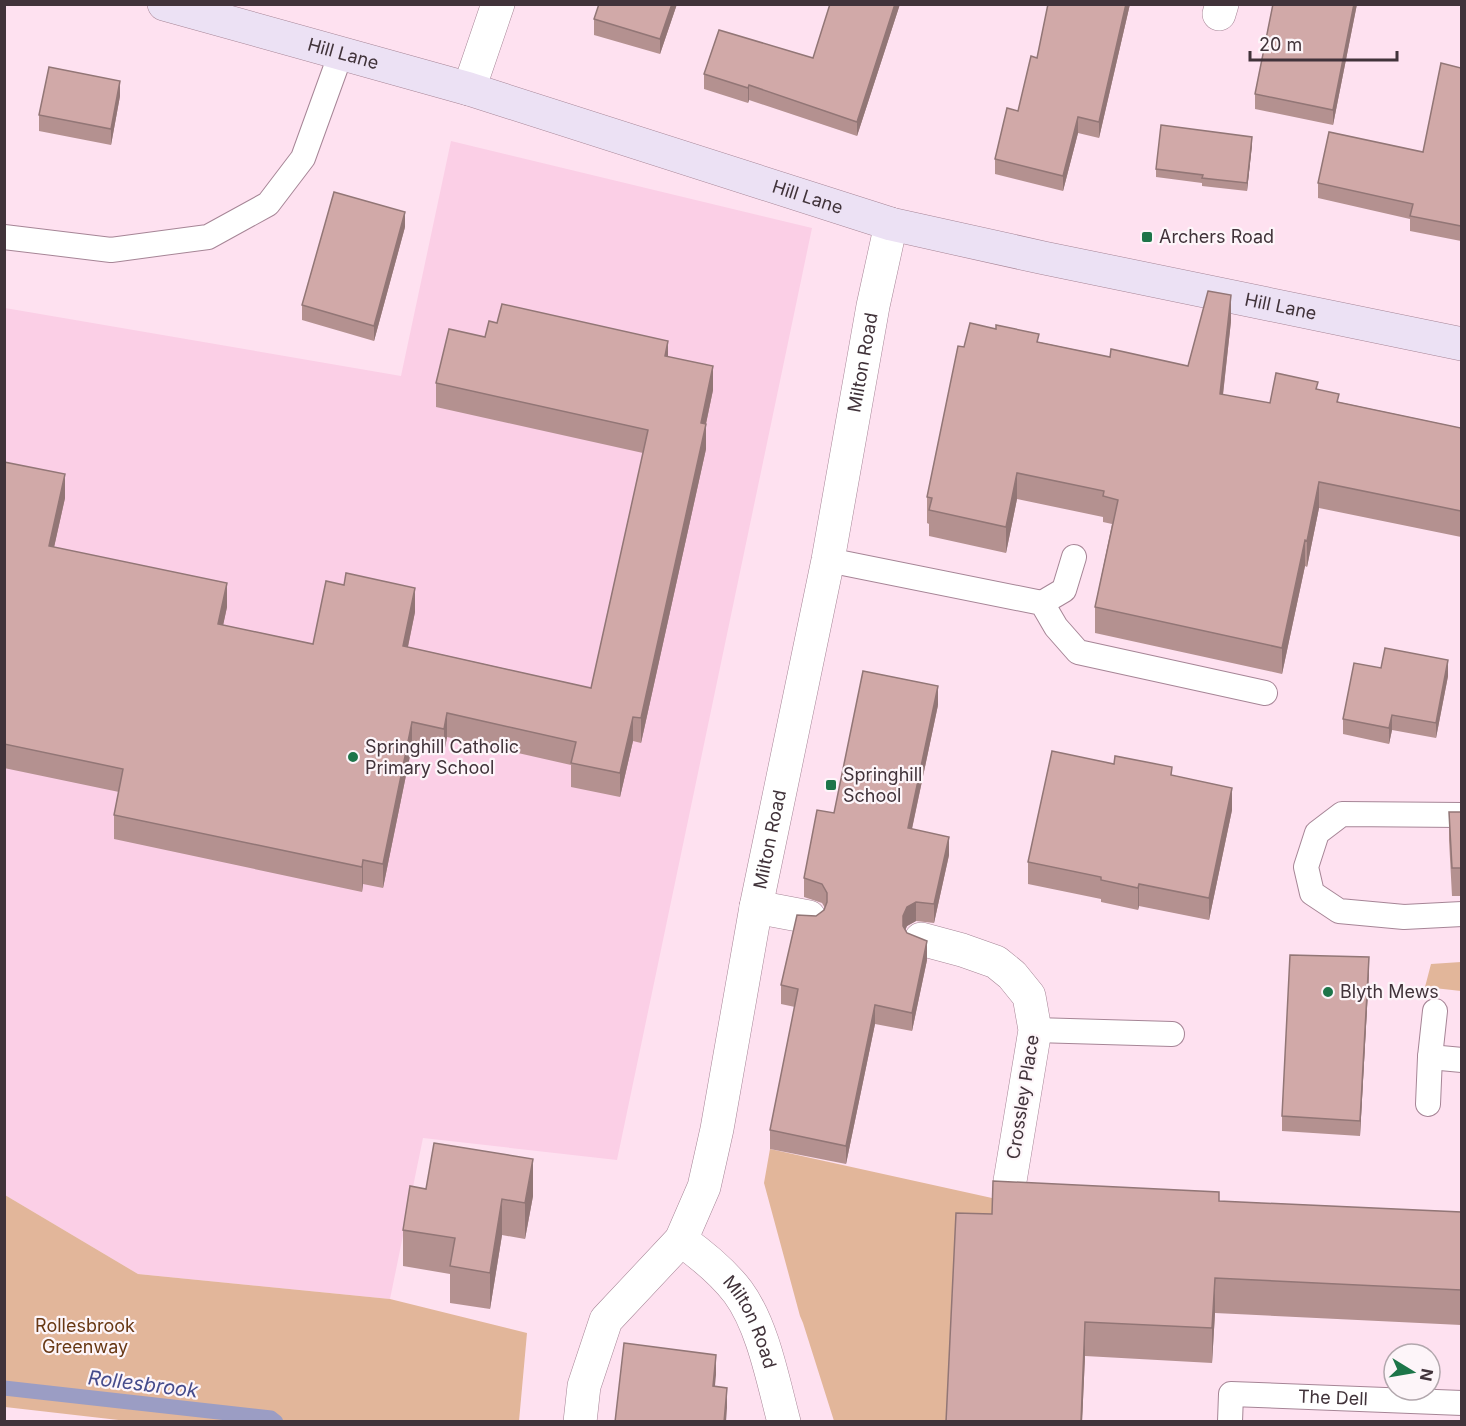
<svg xmlns="http://www.w3.org/2000/svg" width="1466" height="1426" viewBox="0 0 1466 1426" font-family="Inter,sans-serif">
	<style>
		.built { fill: #fbcfe6 }
		.green { fill: #e2b69a }
		.lines { fill: none; stroke-linecap: round; stroke-linejoin: round }
		.stream { stroke: #9b9dc4; stroke-width: 15 }
		.lane-casing { stroke: #a68596; stroke-width: 26 }
		.street-casing { stroke: #a68596; stroke-width: 34 }
		.secondary-casing { stroke: #a68596; stroke-width: 34 }
		.lane { stroke: #fff; stroke-width: 24 }
		.street { stroke: #fff; stroke-width: 33 }
		.secondary { stroke: #ece1f4; stroke-width: 33 }
		.wall { fill: #b49190 }
		.shaded-wall { fill: #927676 }
		.building { fill: #d1a9a8; stroke: #927676; stroke-width: 1.5 }
		.poi-dot { fill: #1d7549; stroke: #fdf5f9; stroke-width: 2 }
		.labels { text-anchor: middle; stroke-width: 4.5; stroke-linejoin: round; paint-order: stroke }
		.street-label { font-size: 18px; fill: #41333a; stroke: #fdf5f9 }
		.poi-label { font-size: 18px; fill: #41333a; stroke: #fdf5f9; text-anchor: start }
		.park-label { font-size: 18px; fill: #683814; stroke: #fdf5f9 }
		.water-label { font-size: 20px; font-style: italic; fill: #464c8c; stroke: #fdf5f9 }
	</style>
	<rect width="100%" height="100%" fill="#fee1f0"/>
	<!-- built -->
	<path class="built" d="M451,141L812,228L617,1160L423,1138L390,1299L138,1274L5,1195V308L401,376Z"/>
	<!-- green -->
	<path class="green" d="M1461,962V991L1425,987L1431,964Z
		M770,1149L992,1198L993,1216L948,1421H834L803,1323L800,1316L764,1183Z
		M5,1195L138,1274L390,1299L527,1333L519,1421L136,1422L5,1407Z"/>
	<g class="lines">
		<!-- stream -->
		<path class="stream" d="M4,1388L271,1418L276,1422"/>
		<!-- lane casing -->
		<g class="lane-casing">
			<g id="lane">
				<path d="M4,237L111,250L208,237L268,204L303,158L341,53"/>
				<path d="M828,560L1042,603L1056,627L1078,652L1265,693"/>
				<path d="M1042,603L1064,590L1074,557"/>
				<path d="M1462,815L1342,814L1317,833L1306,867L1312,893L1339,911L1404,917L1462,914"/>
				<path d="M1035,1030L1172,1034"/>
				<path d="M1430,1057L1462,1060"/>
				<path d="M1428,1104L1430,1057L1435,1011"/>
				<path id="s1" d="M1230,1422L1231,1394L1462,1403"/>
			</g>
		</g>
		<!-- street casing -->
		<g class="street-casing">
			<g id="street">
				<path d="M1219,14L1222,4"/>
				<path d="M469,89L498,4"/>
				<path d="M756,907L809,917"/>
				<path d="M921,939L962,950L996,962L1012,975L1029,996L1035,1030L1010,1181"/>
				<path id="s2" d="M681,1240C702,1255 722,1271 738,1292C763,1326 773,1381 784,1422"/>
				<path id="s3" d="M580,1422L584,1386L606,1320L681,1240L704,1187L717,1129L756,907L828,560L873,306L891,224"/>
			</g>
		</g>
		<!-- secondary casing -->
		<g class="secondary-casing">
			<g id="secondary">
				<path id="s4" d="M164,4L469,89L891,224L1044,258L1462,344"/>
			</g>
		</g>
		<!-- lane -->
		<use href="#lane" class="lane"/>
		<!-- street -->
		<use href="#street" class="street"/>
		<!-- secondary -->
		<use href="#secondary" class="secondary"/>
	</g>
	<!-- wall -->
	<path class="wall" d="M677,4L660,54L594,35V19Z
		M900,4L857,136L749,100L748,103L704,89V74L813,58Z
		M1048,4H1130L1099,138L1078,133L1063,191L995,174V159L1018,111L1037,58Z
		M1273,4H1357L1333,125L1255,109V94Z
		M1461,68V241L1410,231V219L1318,198V183L1423,152Z
		M120,96L111,145L39,131V115Z
		M1252,145L1247,191L1202,186V183L1156,177V169Z
		M405,227L374,341L302,320V305Z
		M1231,321L1223,395L1270,403L1318,389L1339,402L1461,428V537L1319,508L1307,567L1305,566L1282,674L1095,633V607L1112,524L1103,522V517L1017,499L1006,553L929,536V524L927,523V497L964,347L1039,342L1110,357L1188,366Z
		M497,323L668,356L713,390L706,424V449L641,743L633,741L620,797L571,787V765L447,737L444,753L412,746L383,888L363,884L362,892L114,839V815L119,792L4,768V462L65,498L54,547L227,607L223,625L313,644L415,612L408,647L591,688L643,453L436,407V383L485,337Z
		M1381,668L1448,676L1436,738L1392,730L1389,744L1343,734V719Z
		M938,705L912,829L949,855L934,923L916,921L907,926L905,930L927,960L912,1031L875,1024L846,1164L770,1149V1130L795,1007L781,1004V985L816,916L824,910L825,908L822,903L804,897V878L834,813Z
		M1172,775L1232,810L1209,920L1139,906L1138,910L1101,902V899L1028,884V862Z
		M1449,812H1461V896H1452L1449,840Z
		M1369,972L1360,1136L1282,1131V1116Z
		M426,1189L533,1196L525,1239L502,1235L490,1309L450,1303V1274L403,1266V1230Z
		M1219,1201L1461,1212V1325L1215,1313L1212,1363L1085,1356L1082,1422H946L992,1214Z"/>
	<!-- shaded-wall -->
	<path class="shaded-wall" d="M672,4H677L660,54V39Z
		M895,4H900L857,136V122Z
		M1126,4H1130L1099,138V122Z
		M1354,4H1357L1333,125V110Z
		M120,81V96L111,145V129Z
		M749,85V100L748,103V88Z
		M1078,117V133L1063,191V176Z
		M1252,137V145L1247,191V183Z
		M405,212V227L374,341V326Z
		M1231,295V321L1220,420V394Z
		M668,341V365L665,356Z
		M713,366V390L701,447V423Z
		M706,424V449L641,743V718Z
		M1017,473V499L1006,553V527Z
		M65,474V498L49,570V546Z
		M1319,482V508L1307,567V541Z
		M1305,540V566L1282,674V648Z
		M227,583V607L218,649V624Z
		M415,588V612L403,670V646Z
		M1448,660V676L1436,738V723Z
		M938,686V705L908,847V828Z
		M447,713V737L444,753V729Z
		M1392,715V730L1389,744V728Z
		M633,717V741L620,797V773Z
		M412,722V746L383,888V864Z
		M1232,788V810L1209,920V898Z
		M949,837V855L934,923V904Z
		M363,860V884L362,892V867Z
		M1139,884V906L1138,910V888Z
		M916,902V921L907,926L903,935V916L907,907Z
		M927,941V960L912,1031V1013Z
		M1369,957V972L1360,1136V1121Z
		M875,1005V1024L846,1164V1146Z
		M533,1159V1196L525,1239V1203Z
		M502,1199V1235L490,1309V1273Z
		M1215,1278V1313L1212,1363V1328Z
		M1085,1322V1356L1082,1422H1081Z
		M716,1355V1375L713,1406V1386Z
		M727,1388V1408L726,1422H724Z"/>
	<!-- building -->
	<path class="building" d="M599,4H672L660,39L594,19Z
		M830,4H895L857,122L749,85L748,88L704,74L719,30L813,58Z
		M1048,4H1126L1099,122L1078,117L1063,176L995,159L1007,108L1018,111L1031,56L1037,58Z
		M1273,4H1354L1333,110L1255,94Z
		M1441,63L1461,68V226L1410,216L1413,204L1318,183L1329,132L1423,152Z
		M49,67L120,81L111,129L39,115Z
		M1161,125L1252,137L1247,183L1202,178L1203,175L1156,169Z
		M334,192L405,212L374,326L302,305Z
		M1208,291L1231,295L1220,394L1270,403L1276,373L1318,382L1316,389L1339,394L1337,402L1461,428V511L1319,482L1307,541L1305,540L1282,648L1095,607L1118,500L1103,496L1104,491L1017,473L1006,527L929,510L932,498L927,497L958,346L964,347L970,323L996,329V325L1039,334L1037,342L1110,357L1111,349L1188,366Z
		M502,304L668,341L665,356L713,366L701,423L706,424L641,718L633,717L620,773L571,763L576,742L447,713L444,729L412,722L383,864L363,860L362,867L114,815L123,769L4,744V462L65,474L49,546L227,583L218,624L313,644L326,581L344,585L346,573L415,588L403,646L591,688L648,430L436,383L449,329L485,337L489,321L497,323Z
		M1385,648L1448,660L1436,723L1392,715L1389,728L1343,719L1354,663L1381,668Z
		M863,671L938,686L908,828L949,837L934,904L916,902L907,907L903,916V926L907,933L927,941L912,1013L875,1005L846,1146L770,1130L798,989L781,985L797,915L816,916L824,910L827,902V893L822,884L804,878L817,810L834,813Z
		M1052,751L1114,764L1115,756L1172,767L1171,775L1232,788L1209,898L1139,884L1138,888L1101,880V877L1028,862Z
		M1449,812H1461V868H1452Z
		M1290,955L1369,957L1360,1121L1282,1116Z
		M434,1143L533,1159L525,1203L502,1199L490,1273L450,1266L455,1238L403,1230L410,1186L426,1189Z
		M993,1181L1219,1192V1201L1461,1212V1290L1215,1278L1212,1328L1085,1322L1081,1422H946L956,1213L992,1214Z
		M624,1343L716,1355L713,1386L727,1388L724,1422H615Z"/>
	<!-- markers -->
	<g class="poi-dot">
		<rect x="1141" y="231" width="12" height="12" rx="3"/>
		<circle cx="353" cy="757" r="6"/>
		<rect x="825" y="779" width="12" height="12" rx="3"/>
		<circle cx="1328" cy="992" r="6"/>
	</g>
	<g class="labels">
		<!-- street labels -->
		<g class="street-label">
			<text dy="6" stroke="none"><textPath href="#s4" startOffset="186">Hill Lane</textPath></text>
			<text dy="6" stroke="none"><textPath href="#s4" startOffset="672">Hill Lane</textPath></text>
			<text dy="6" stroke="none"><textPath href="#s4" startOffset="1158">Hill Lane</textPath></text>
			<text dy="6" stroke="none"><textPath href="#s3" startOffset="1113">Milton Road</textPath></text>
			<text dy="6" stroke="none"><textPath href="#s3" startOffset="627">Milton Road</textPath></text>
			<text transform="translate(1023 1097) rotate(-81)" y="6">Crossley Place</text>
			<text dy="6" stroke="none"><textPath href="#s2" startOffset="110">Milton Road</textPath></text>
			<text dy="6" stroke="none"><textPath href="#s1" startOffset="130">The Dell</textPath></text>
		</g>
		<!-- poi labels -->
		<g class="poi-label">
			<text x="1159" y="243">Archers Road</text>
			<text x="365" y="753">Springhill Catholic<tspan x="365" dy="21">Primary School</tspan></text>
			<text x="843" y="781">Springhill<tspan x="843" dy="21">School</tspan></text>
			<text x="1340" y="998">Blyth Mews</text>
		</g>
		<!-- park labels -->
		<g class="park-label">
			<text x="85" y="1332">Rollesbrook<tspan x="85" dy="21">Greenway</tspan></text>
		</g>
		<!-- water labels -->
		<g class="water-label">
			<text transform="translate(143 1384) rotate(7)" y="7">Rollesbrook</text>
		</g>
	</g>
	<!-- border -->
	<rect width="1466" height="1426" fill="none" stroke="#41333a" stroke-width="12"/>
	<!-- north arrow -->
	<g transform="translate(1412 1372) rotate(101)"><circle r="28" fill="#fdf5f9" stroke="#b2a7ad" stroke-width="1.5"/>
	<path d="M0-4.5L10 22L0 15L-10 22Z" fill="#1d7549"/>
	<text y="-9" font-size="16" font-weight="bold" text-anchor="middle" fill="#41333a">N</text>
	</g>
	<!-- scale -->
	<path d="M1250 51v9h147v-9" fill="none" stroke="#41333a" stroke-width="3"/>
	<text x="1259" y="51" font-size="18" fill="#41333a" stroke="#fdf5f9" stroke-width="4.5" paint-order="stroke">20 m</text>
</svg>
